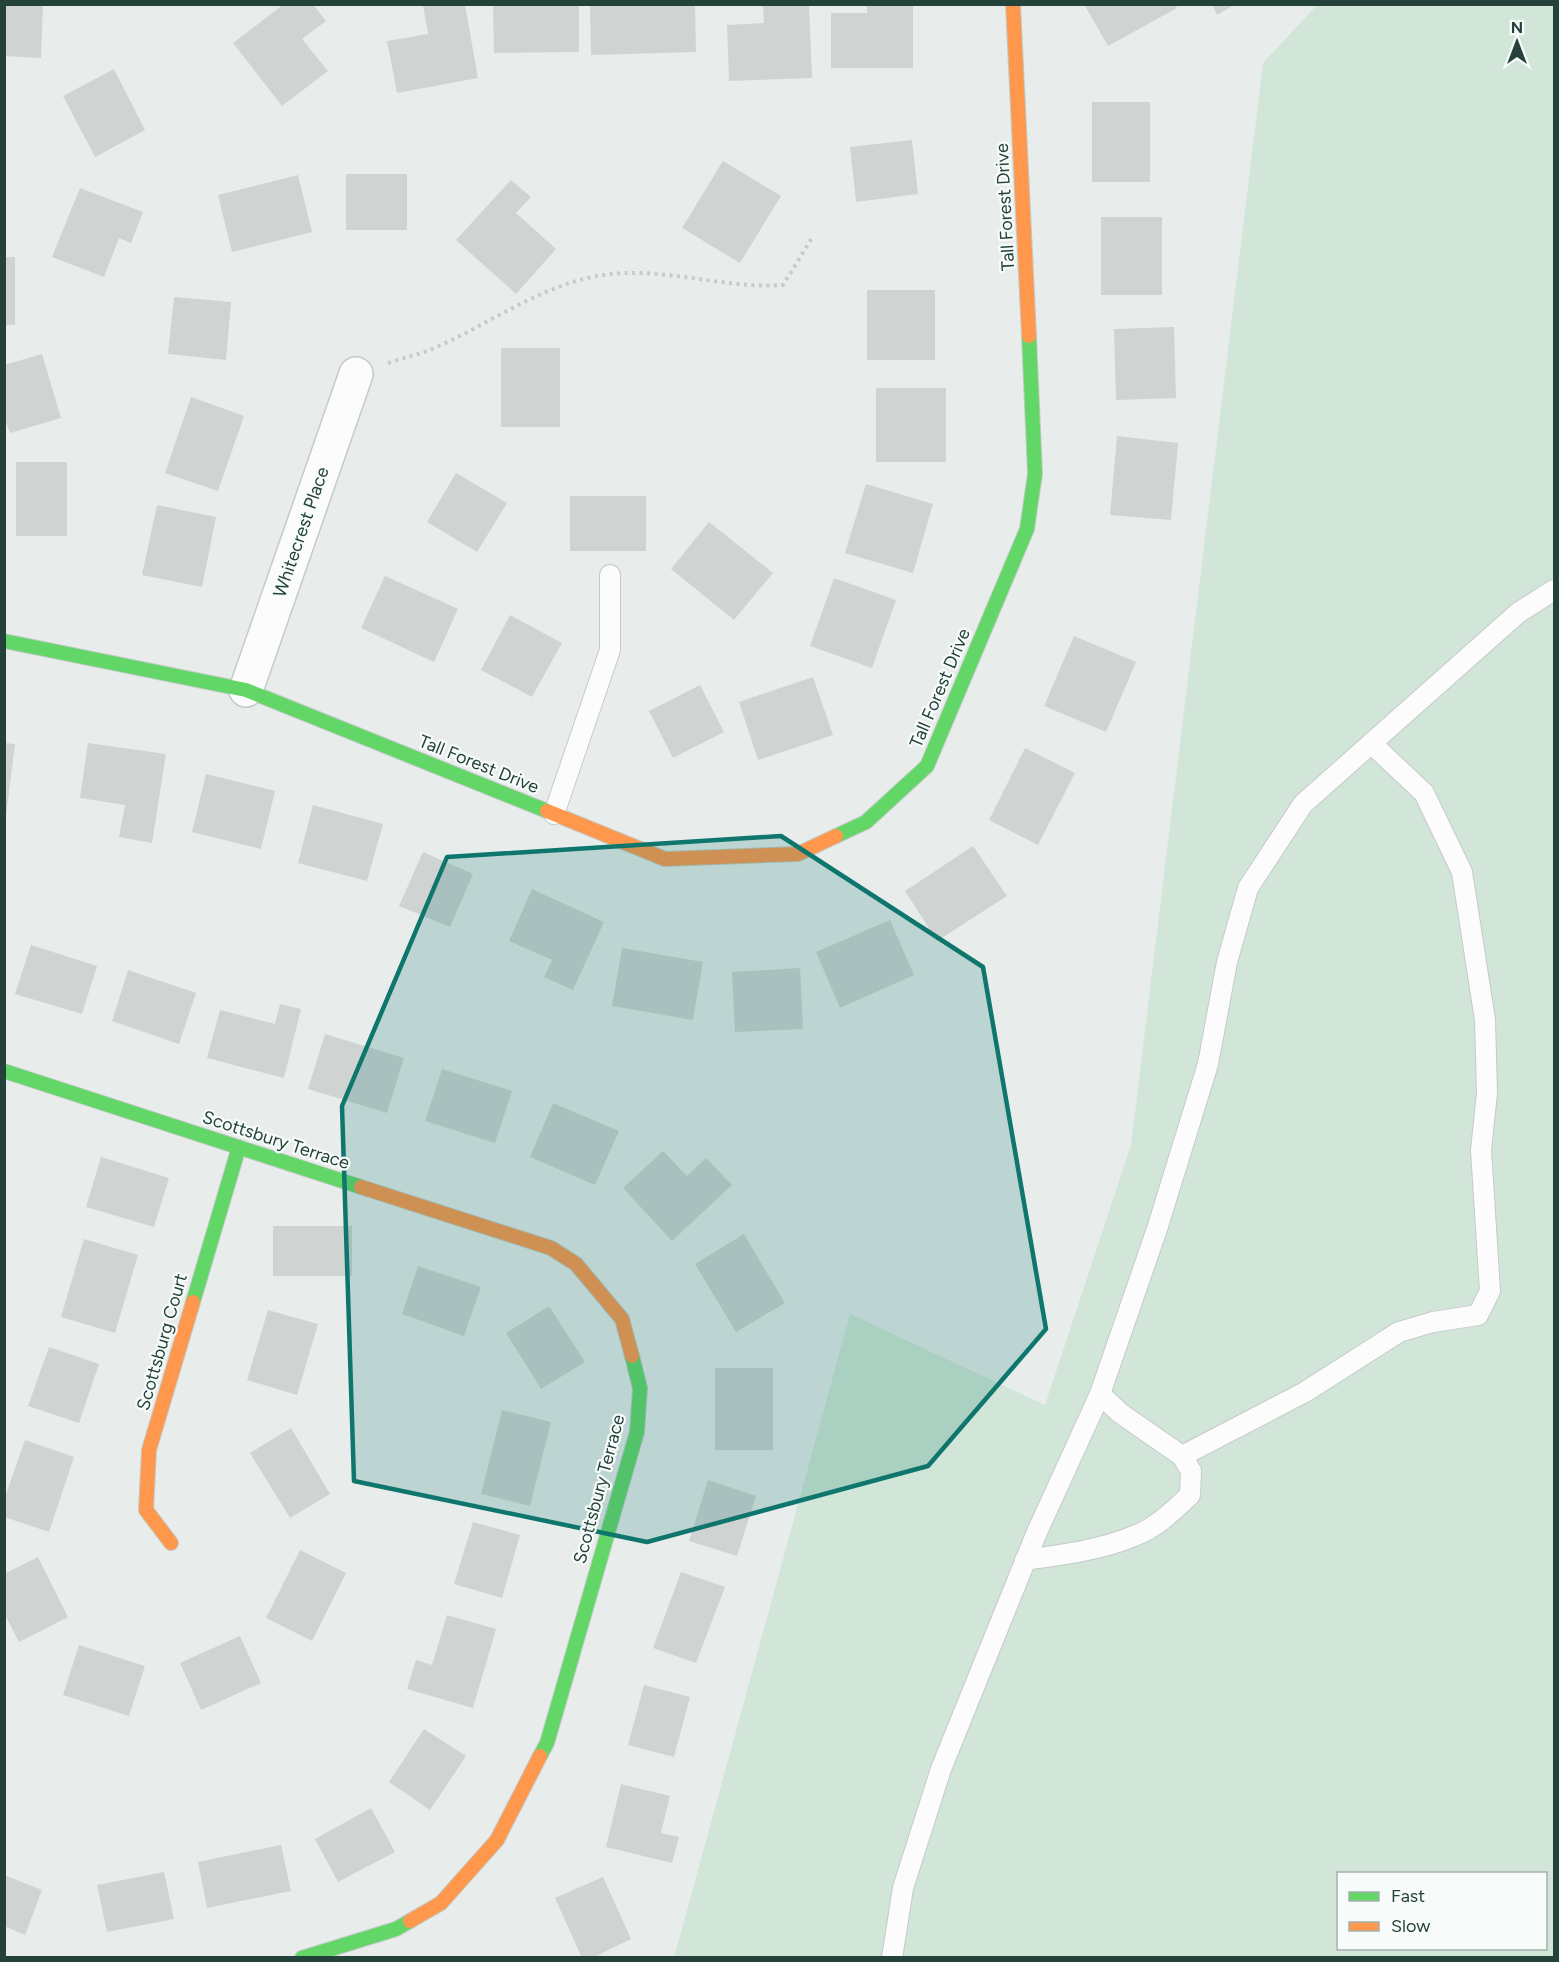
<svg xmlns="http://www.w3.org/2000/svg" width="1559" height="1962" viewBox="0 0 1559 1962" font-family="Figtree,sans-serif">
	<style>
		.green { fill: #d1e6d8; fill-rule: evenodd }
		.building { fill: #cfd4d2 }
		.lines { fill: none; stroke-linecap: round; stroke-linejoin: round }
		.lane-casing { stroke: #c5cac8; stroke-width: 22 }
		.street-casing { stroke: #c5cac8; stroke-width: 36 }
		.fast-casing { stroke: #c3cbc8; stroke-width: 16 }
		.slow-casing { stroke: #c3cbc8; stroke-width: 16 }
		.path { stroke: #c3ccca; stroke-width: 4; stroke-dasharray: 3 4.5; stroke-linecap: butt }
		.lane { stroke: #fcfcfc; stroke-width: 20 }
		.street { stroke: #fcfcfc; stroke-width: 33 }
		.fast { stroke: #63d668; stroke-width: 14 }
		.slow { stroke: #ff974d; stroke-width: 14 }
		.marked { fill: #0f766e; fill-opacity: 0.2; stroke: #0f766e; stroke-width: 4.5; stroke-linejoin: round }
		.labels { text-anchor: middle; stroke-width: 4.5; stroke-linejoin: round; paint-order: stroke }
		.street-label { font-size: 18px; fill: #24423a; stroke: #f7fbf9 }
	</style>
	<rect width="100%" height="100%" fill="#e8edeb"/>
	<!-- green -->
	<path class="green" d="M1317,5H1554V1957L674,1958L850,1314L1045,1405L1131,1145L1263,63ZM1338,1874H1546V1948H1338Z"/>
	<!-- building -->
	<path class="building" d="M4,4L43,5L41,58L4,56Z
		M284,4H313L326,21L302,39L328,71L282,106L233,43Z
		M493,4H579V52L494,53Z
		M590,4H695L696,52L591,55Z
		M763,4H809L812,78L729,81L727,25L764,23Z
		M867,4H913V68H831V13H867Z
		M1084,4H1175L1177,8L1108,46Z
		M1212,4H1236L1217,15Z
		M423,5H465L478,78L397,93L387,41L428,34Z
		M114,69L145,130L95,157L63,96Z
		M1092,102H1150V182H1092Z
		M912,140L918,194L856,202L850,147Z
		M723,161L781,196L740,263L682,228Z
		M346,174H407V230H346Z
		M298,175L312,232L232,252L218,195Z
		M511,180L531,197L516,213L556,249L516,294L456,240Z
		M80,188L143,212L131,243L119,238L104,277L52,257Z
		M1101,217H1162V295H1101Z
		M4,257H15V325H4Z
		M867,290H935V360H867Z
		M174,297L231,302L226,360L168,354Z
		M1174,327L1176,398L1116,400L1114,329Z
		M501,348H560V427H501Z
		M42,354L61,418L10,433L4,416V365Z
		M876,388H946V462H876Z
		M191,397L244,416L218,491L165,473Z
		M1117,436L1178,443L1171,520L1110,515Z
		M16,462H67V536H16Z
		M456,473L507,503L477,552L427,522Z
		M866,484L933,504L913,573L845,553Z
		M570,496H646V551H570Z
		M157,505L216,517L202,587L142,575Z
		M709,522L773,573L734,620L671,569Z
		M385,576L458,609L434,662L361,628Z
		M834,578L896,600L872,668L810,646Z
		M510,615L562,643L532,697L481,670Z
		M1074,636L1136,662L1106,732L1044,706Z
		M813,677L833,735L758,760L739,702Z
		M700,685L724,732L673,758L649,711Z
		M4,743L15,744L6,816H4Z
		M88,743L166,754L152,843L119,837L125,805L80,798Z
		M1025,748L1075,773L1038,845L989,820Z
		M206,774L275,791L261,849L192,832Z
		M313,805L383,824L367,881L298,863Z
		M973,846L1007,896L937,941L905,891Z
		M423,852L473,874L450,927L399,906Z
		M532,889L604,922L573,990L544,977L552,960L509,941Z
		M890,920L914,975L840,1008L816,952Z
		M31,945L97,966L82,1014L15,994Z
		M622,948L703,962L693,1020L612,1006Z
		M800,968L803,1029L735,1032L732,972Z
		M128,970L196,993L179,1044L112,1021Z
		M280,1004L301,1009L284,1078L207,1058L220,1010L275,1024Z
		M325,1034L404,1058L387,1113L308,1089Z
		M442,1069L512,1091L495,1143L425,1121Z
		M553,1103L619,1131L595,1185L530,1157Z
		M663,1151L687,1176L706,1158L732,1185L672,1241L623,1188Z
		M101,1157L169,1178L154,1227L86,1207Z
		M273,1226H352V1276H273Z
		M744,1234L785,1303L736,1332L695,1264Z
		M84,1239L138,1255L115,1333L61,1317Z
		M418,1266L481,1287L464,1336L402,1314Z
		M549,1306L585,1362L541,1389L506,1333Z
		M268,1310L318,1324L297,1395L247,1380Z
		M49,1347L99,1364L79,1423L28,1406Z
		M715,1368H773V1450H715Z
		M502,1410L551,1422L530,1506L481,1494Z
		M291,1428L330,1494L290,1518L250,1453Z
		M25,1440L74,1457L49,1532L4,1517V1500Z
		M708,1480L756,1496L737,1556L689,1541Z
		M473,1522L520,1535L502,1598L454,1584Z
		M300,1550L346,1573L312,1641L266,1618Z
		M38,1557L68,1617L19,1642L4,1613V1574Z
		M681,1572L725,1587L696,1663L653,1648Z
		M447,1615L496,1629L473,1708L407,1689L416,1660L432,1665Z
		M240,1636L261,1683L201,1710L180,1663Z
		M79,1645L145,1666L129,1716L63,1695Z
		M644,1685L690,1697L674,1757L628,1745Z
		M424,1729L466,1756L430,1810L389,1782Z
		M621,1784L670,1796L661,1833L679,1837L672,1863L606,1847Z
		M371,1808L395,1852L338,1882L315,1839Z
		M281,1845L291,1891L207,1908L198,1862Z
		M164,1872L174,1919L107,1932L97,1885Z
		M4,1875L42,1890L25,1935L4,1926Z
		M603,1877L631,1939L592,1958H582L555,1898Z"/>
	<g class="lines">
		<!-- lane casing -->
		<g class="lane-casing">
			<path id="lane" d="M554,814L610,650V575
				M1182,1456L1305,1392L1399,1332L1433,1322L1478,1315L1490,1291L1481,1150L1487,1093L1485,1020L1462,872L1424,793L1371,743
				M1025,1560C1061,1555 1101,1550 1134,1536C1156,1528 1173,1511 1190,1495L1191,1471L1182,1456L1120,1413L1100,1394
				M892,1958L903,1888L941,1769L1037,1532L1100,1394L1157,1229L1208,1064L1227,962L1248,888L1303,804L1518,613L1554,590"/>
		</g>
		<!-- street casing -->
		<g class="street-casing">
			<path id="street" d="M246,690L356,374"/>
		</g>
		<!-- fast casing -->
		<g class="fast-casing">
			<path id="fast" d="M4,641L246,690L547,811
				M836,836L866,822L927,766L1027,529L1035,474L1029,336
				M4,1071L361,1187
				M193,1302L239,1147
				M540,1756L547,1743L637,1432L640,1388L632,1356
				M302,1958L396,1929L410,1921"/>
		</g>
		<!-- slow casing -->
		<g class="slow-casing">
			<path id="slow" d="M1013,4L1029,336
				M547,811L665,859L798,854L836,836
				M361,1187L551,1248L576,1264L622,1319L632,1356
				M171,1543L146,1510L149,1450L193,1302
				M410,1921L441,1903L497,1840L540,1756"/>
		</g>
		<!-- path -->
		<path class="path" d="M388,363C403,358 418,355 432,349C491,324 545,281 611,274C669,268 725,289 783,285L812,238"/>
		<!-- lane -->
		<use href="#lane" class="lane"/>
		<!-- street -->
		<use href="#street" class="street"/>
		<!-- fast -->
		<use href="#fast" class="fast"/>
		<!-- slow -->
		<use href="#slow" class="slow"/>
	</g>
	<!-- marked area -->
	<path class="marked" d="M781,836L983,967L1046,1329L928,1466L647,1542L354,1481L342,1106L447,857Z"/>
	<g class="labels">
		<!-- street labels -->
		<g class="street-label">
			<text transform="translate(1005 207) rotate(-93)" y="6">Tall Forest Drive</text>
			<text transform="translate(301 532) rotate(-71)" y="6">Whitecrest Place</text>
			<text transform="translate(940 688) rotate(-67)" y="6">Tall Forest Drive</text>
			<text transform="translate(479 764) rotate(22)" y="6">Tall Forest Drive</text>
			<text transform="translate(276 1140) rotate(18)" y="6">Scottsbury Terrace</text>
			<text transform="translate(162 1342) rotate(-74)" y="6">Scottsburg Court</text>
			<text transform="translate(599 1489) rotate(-75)" y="6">Scottsbury Terrace</text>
		</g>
	</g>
	<!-- border -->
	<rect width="1559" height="1962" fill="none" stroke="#24423a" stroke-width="12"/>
	<!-- legend -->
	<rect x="1337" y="1872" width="210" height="78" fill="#f7fbf9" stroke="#a3b1ad" stroke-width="1.5"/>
	<rect x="1349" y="1892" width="30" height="9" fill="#63d668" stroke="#a3b1ad" stroke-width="1.5"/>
	<text x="1391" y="1902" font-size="18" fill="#24423a">Fast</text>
	<rect x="1349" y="1922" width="30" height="9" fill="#ff974d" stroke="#a3b1ad" stroke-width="1.5"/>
	<text x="1391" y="1932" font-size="18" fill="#24423a">Slow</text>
	<!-- north arrow -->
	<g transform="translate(1517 42)" stroke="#f7fbf9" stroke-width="4.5" paint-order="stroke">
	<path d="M0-4.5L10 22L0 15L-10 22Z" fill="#24423a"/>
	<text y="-9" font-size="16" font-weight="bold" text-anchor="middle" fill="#24423a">N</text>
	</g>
</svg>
